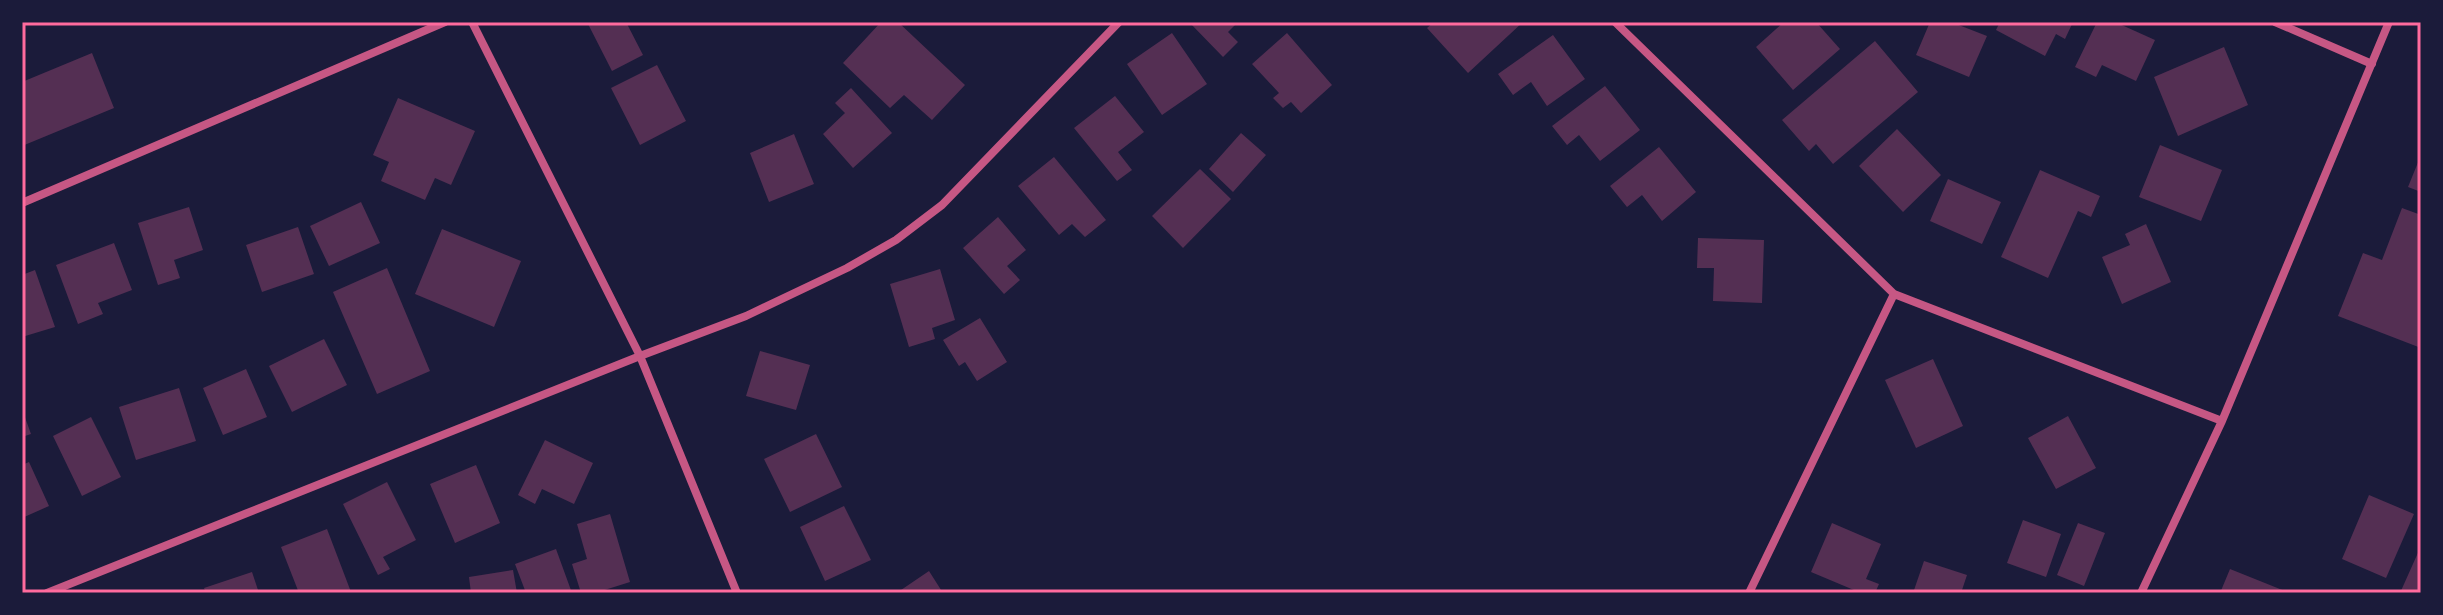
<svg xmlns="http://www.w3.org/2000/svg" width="2443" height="615" viewBox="0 0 2443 615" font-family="Raleway,sans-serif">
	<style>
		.building { fill: #542f53 }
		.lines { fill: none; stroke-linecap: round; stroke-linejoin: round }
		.minor { stroke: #c65784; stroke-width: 8 }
		.neatline { fill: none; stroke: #ff6b9d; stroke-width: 3 }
	</style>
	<rect width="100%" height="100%" fill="#1b1b3a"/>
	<!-- building -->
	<path class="building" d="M587,22H626L643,55L612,71Z
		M881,22H898L965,85L932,120L904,95L890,108L843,63Z
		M1189,22H1238L1228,32L1238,42L1223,57Z
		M1434,22H1523L1468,73L1427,28Z
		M1784,22H1816L1840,49L1793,90L1756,47Z
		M1930,22H1951L1987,36L1969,77L1916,55Z
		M2000,22H2073L2065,39L2056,34L2045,56L1996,30Z
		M2097,22H2115L2155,40L2136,81L2102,65L2096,77L2075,67Z
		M1172,33L1207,84L1162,115L1127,64Z
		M1287,33L1332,85L1301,113L1291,102L1283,108L1273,98L1279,93L1252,64Z
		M1553,35L1585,79L1547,106L1531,82L1513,95L1498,74Z
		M1875,41L1918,92L1833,164L1816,144L1809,151L1782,120Z
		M2224,47L2248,105L2178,136L2154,77Z
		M92,53L114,108L22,146V82Z
		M657,65L686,121L640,145L611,88Z
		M1605,86L1640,130L1600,161L1579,135L1567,145L1552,126Z
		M851,88L892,133L853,168L823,134L845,113L835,103Z
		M1115,96L1144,132L1118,152L1132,170L1117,181L1074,128Z
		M398,98L475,131L451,185L435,178L425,200L381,181L389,162L373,155Z
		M1897,129L1941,175L1903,212L1859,166Z
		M1241,133L1266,155L1233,192L1209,169Z
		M794,134L814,184L769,202L750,153Z
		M2160,145L2222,170L2201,221L2139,197Z
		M1659,147L1696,192L1662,221L1642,195L1627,207L1610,186Z
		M2421,155V192L2408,187Z
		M1054,157L1106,220L1085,237L1072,224L1059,235L1018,186Z
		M1200,169L1231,199L1183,248L1152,216Z
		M2040,170L2100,196L2091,217L2078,211L2048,278L2001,257Z
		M1948,179L2001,202L1982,244L1930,221Z
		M361,202L380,243L329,266L310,226Z
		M189,207L203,250L174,260L180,278L158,285L138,223Z
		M2402,208L2421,215V348L2338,316L2363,253L2382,260Z
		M998,217L1026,250L1007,266L1020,280L1004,294L963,248Z
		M2146,224L2171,282L2122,304L2102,257L2130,245L2125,234Z
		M298,227L314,274L262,292L246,245Z
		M442,229L521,261L494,327L415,294Z
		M1698,238L1764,240L1762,303L1713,301L1714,268H1697Z
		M114,243L132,290L98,303L103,314L78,324L56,265Z
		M387,268L430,371L377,394L333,292Z
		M940,269L955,320L932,328L935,339L909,347L890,284Z
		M35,270L55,327L22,337V275Z
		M980,318L1007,362L977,381L965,362L959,366L943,340Z
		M324,339L347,385L292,412L269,366Z
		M760,351L810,365L796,410L746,396Z
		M1933,359L1963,426L1916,448L1885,380Z
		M246,369L267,417L223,435L203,388Z
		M179,388L196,441L136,460L119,407Z
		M22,409L31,434L22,437Z
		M2068,416L2096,468L2056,489L2028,438Z
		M91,417L121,477L82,496L53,436Z
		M816,434L842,487L790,512L764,459Z
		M545,440L593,463L574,504L542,489L535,504L518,495Z
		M29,462L49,506L22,518V465Z
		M476,465L500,523L455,543L430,484Z
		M387,482L416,540L383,557L390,569L378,575L343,504Z
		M2369,495L2414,514L2386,578L2342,559Z
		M844,506L871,560L825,581L800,527Z
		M610,514L630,582L595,593H581L572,564L587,559L577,524Z
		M2023,520L2061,534L2046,577L2007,563Z
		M1832,523L1881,544L1866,579L1879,584L1875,593H1861L1811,572Z
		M2078,523L2105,533L2084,586L2057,575Z
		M327,529L351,592L299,593L281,547Z
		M2421,546V593H2400Z
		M556,549L572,593H526L515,564Z
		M1924,561L1967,575L1961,593H1913Z
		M2230,569L2290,593H2220Z
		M513,570L517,593H471L469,577Z
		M929,571L943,593H903L901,590Z
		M252,572L259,593H206L204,588Z"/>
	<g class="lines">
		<!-- minor -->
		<path class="minor" d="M472,22L640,356L737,593
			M1615,22L1894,294L2222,421
			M2275,22L2372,64
			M22,203L445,22
			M47,593L640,356L746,316L847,268L896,240L942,205L1119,22
			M1749,593L1894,294
			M2141,593L2222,421L2389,22"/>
	</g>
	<!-- border -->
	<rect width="2443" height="615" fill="none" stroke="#1b1b3a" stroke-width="48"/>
	<rect x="24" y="24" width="2395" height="567" class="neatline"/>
</svg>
